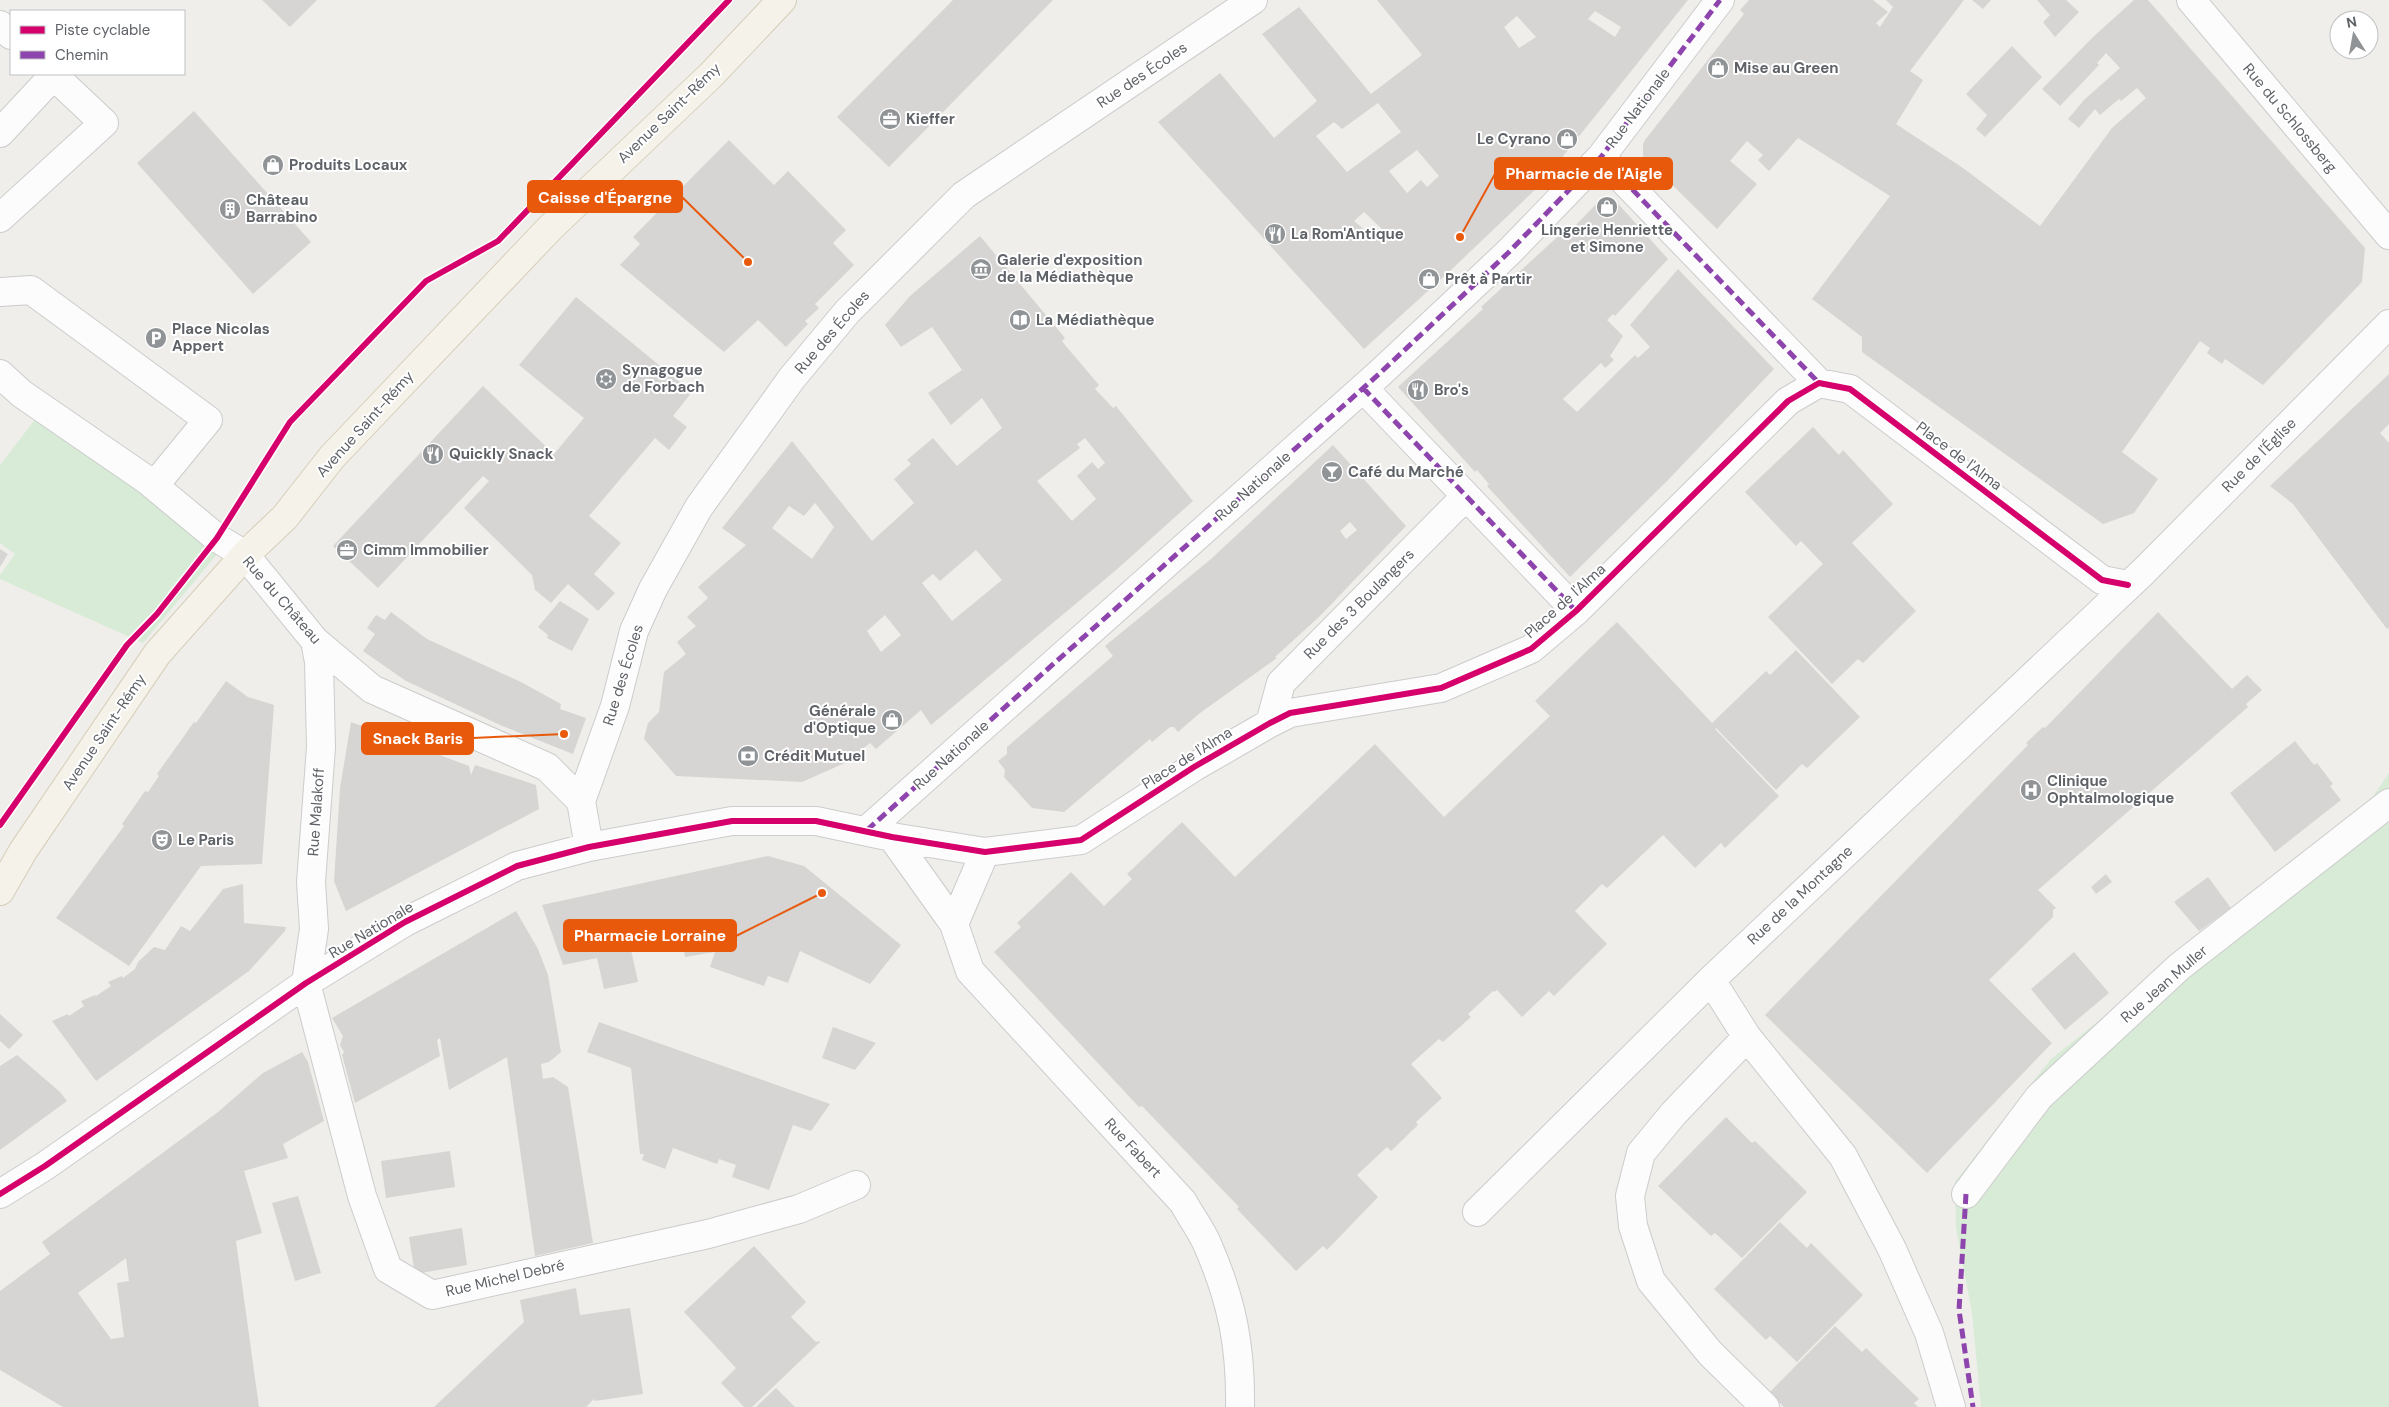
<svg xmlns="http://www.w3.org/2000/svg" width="2389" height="1407" viewBox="0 0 2389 1407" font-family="'DM Sans',sans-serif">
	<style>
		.green { fill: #d8ebd6 }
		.building { fill: #d6d5d3; fill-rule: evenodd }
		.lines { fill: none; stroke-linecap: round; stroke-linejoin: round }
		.minor-casing { stroke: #cbcccc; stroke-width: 30 }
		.major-casing { stroke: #d7ceb8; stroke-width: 30 }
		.minor { stroke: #fdfcfc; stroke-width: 28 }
		.major { stroke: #f4f2e9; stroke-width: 28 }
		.quiet { stroke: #8e44ad; stroke-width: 5; stroke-dasharray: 10 5; stroke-linecap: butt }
		.cycleway-casing { stroke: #fff; stroke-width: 9 }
		.cycleway { stroke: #d6006c; stroke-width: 6 }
		.labels { text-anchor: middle; stroke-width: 4; stroke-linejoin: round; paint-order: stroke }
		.poi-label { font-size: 15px; font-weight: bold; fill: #5f6368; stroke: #fff; text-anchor: start }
		.street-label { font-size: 15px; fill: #5f6368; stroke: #fff }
		.leader { fill: none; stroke: #e8590c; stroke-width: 2 }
		.callout-dot { fill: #e8590c; stroke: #fff; stroke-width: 2 }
		.callout { fill: #e8590c; stroke: #e8590c; stroke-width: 2 }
		.callout-label { font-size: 16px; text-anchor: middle; font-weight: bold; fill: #fff }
	</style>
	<rect width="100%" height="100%" fill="#efeeea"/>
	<!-- green -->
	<path class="green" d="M44,408L223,547L143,643L0,579V575L15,554L0,543V465Z
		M2389,773V1407H1981L1972,1313L1956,1228L1955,1182L2050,1060L2368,804Z"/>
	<!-- building -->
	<path class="building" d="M262,0H317L290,27Z
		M953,0H1053L889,167L837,117Z
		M1377,0H1688L1540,185L1450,271L1364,349L1158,122L1220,73L1274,138L1317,101L1262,34L1299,7L1371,94L1422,55ZM1595,11L1621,27L1615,37L1588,19ZM1517,16L1536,37L1519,48L1504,27ZM1378,103L1401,132L1347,172L1316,136L1334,122L1342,129ZM1417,150L1439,176L1427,187L1421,180L1407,193L1389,171ZM1364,212L1382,229L1373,237L1354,221Z
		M1749,0H1873L1888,12L1876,23L1880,27L1893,7L1886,0H1964L1910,71L1923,80L1896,124L1963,168L2040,226L2112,128L2146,98L2137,88L2121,101L2119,99L2100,115L2095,109L2079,128L2068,119L2085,99L2120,68L2106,53L2097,63L2099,65L2060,106L2042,89L2093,37L2134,0H2148L2365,248L2362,282L2263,385L2225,359L2222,364L2207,353L2210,348L2200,341L2122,452L2158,479L2134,513L2103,524L1862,352V337L1812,299L1890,196L1798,138L1769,171L1758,160L1763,155L1747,141L1730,161L1757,184L1717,229L1643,156V144L1645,140L1744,14L1740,10Z
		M1972,0H1991L1983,9Z
		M2037,0H2066L2079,12L2055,37L2043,22L2050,15Z
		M2012,46L2042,77L1985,137L1976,129L1987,115L1966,94Z
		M194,111L311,242L253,294L137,163Z
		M729,140L774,185L788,171L846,230L833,243L854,265L815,304L819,308L805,321L808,324L786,347L758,320L724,352L620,265L640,244L633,237Z
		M1603,197H1612L1668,259L1615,316L1613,314L1607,320L1623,336L1610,356L1614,360L1605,368L1601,363L1563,399L1577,412L1635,355L1638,358L1650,347L1630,325L1678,269L1774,369L1669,479L1570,577L1487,486L1489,484L1477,470L1475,472L1398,387L1483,309L1481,307L1566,229L1569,232Z
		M980,236L1065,338L1062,341L1065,345L1099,385L1095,389L1113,408L1116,406L1193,501L1115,571L931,725L921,710L876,749L870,743L847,762L802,782L676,776L644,739L648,723L659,712L664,672L686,654L677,642L696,626L687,617L708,598L698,587L746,545L722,528L792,441L872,541L914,503L894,479L911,464L907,460L933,438L957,466L1002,428L982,398L951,425L928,393L962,370L932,327L901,347L885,325L910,296ZM1085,438L1105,463L1098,469L1092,462L1077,476L1096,499L1072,521L1037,481L1080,448L1077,444ZM815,503L834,527L812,559L772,528L789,506L804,516ZM976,550L1002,580L952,621L922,583L933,574L940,581ZM885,615L901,635L881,652L867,631Z
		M576,297L692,392L673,416L687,427L669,450L655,438L589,516L621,543L594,574L615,593L598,611L568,584L551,603L535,590L532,575L464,508L489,481L483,476L378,588L333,546L483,386L554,454L584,418L519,365Z
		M2389,374V424L2380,433L2389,443V628L2387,629L2293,504L2270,486Z
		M1813,427L1839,455L1843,450L1893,504L1852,543L1916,611L1863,663L1858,659L1832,684L1768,617L1823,564L1801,541L1796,546L1745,492Z
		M1333,445L1406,526L1319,617L1275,657L1277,658L1200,713L1178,732L1174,727H1170L1152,742L1150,739L1064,812L1032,808L1004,777L1005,770L998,761L1007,754V747L1113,656L1105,646L1211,559ZM1350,522L1357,530L1346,539L1340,531Z
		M0,549L8,554L0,567Z
		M560,601L589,619L572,651L547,638L548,635L538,627Z
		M391,612L427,639L521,682L561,704L560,709L586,718L573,754L500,725L406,681L363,651L375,634L367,628L376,615L385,620Z
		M2158,612L2232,689L2247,675L2262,690L2246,704L2248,707L2038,890L2056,908L2053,910V917L1989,980L2052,1043L1927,1173L1765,1015L2028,745L2026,743L2043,727L2045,728Z
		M1617,622L1712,723L1766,671L1770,675L1796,650L1860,717L1807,768L1802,764L1776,790L1716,728L1715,729L1779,796L1725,848L1721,843L1695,868L1663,835L1607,888L1602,884L1575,911L1607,944L1554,996L1549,991L1522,1017L1497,990L1494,992L1493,991L1468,1014L1471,1017L1443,1042L1439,1039L1411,1064L1442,1098L1416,1122L1418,1125L1391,1151L1387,1147L1357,1175L1378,1197L1327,1250L1323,1246L1296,1271L1237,1209L1239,1207L1142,1106L1139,1107L994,952L1021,927L1017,923L1071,872L1104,906L1132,879L1127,874L1182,822L1235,877L1375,744L1444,817L1550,716L1535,701Z
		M226,681L248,697L274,705L262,864L201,866L129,966L56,918L124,826L122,824L145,791L148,792L159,776L157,774L194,722L196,723Z
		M351,722L469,766L471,775L475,765L536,785L539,809L346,911L334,881L340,788Z
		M2295,741L2314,765L2317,763L2333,784L2330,786L2341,800L2275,852L2230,793Z
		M768,856L804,866L901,945L870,984L800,951L788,983L768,976L764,986L710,967L715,952L685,957L682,939L631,950L638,982L604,989L597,958L563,965L542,905Z
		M2106,874L2112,882L2096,894L2091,887Z
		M2208,877L2231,908L2199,931L2174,902Z
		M243,884L244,923L286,927L285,931L249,971L96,1081L52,1021L68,1014L69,1016L84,1006L81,1001L95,995L96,996L111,986L108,982L122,976L123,978L135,969L138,962L154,947L165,950L181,926L190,931L223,889Z
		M516,911L538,949L548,975L561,1052L549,1062L541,1064L543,1079L553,1077L568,1087L593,1243L535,1256L507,1057L449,1090L440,1038L437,1040L440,1056L355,1103L342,1055L344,1052L340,1045L343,1036L332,1018Z
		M2074,952L2109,993L2065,1030L2031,989Z
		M0,1014L23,1035L9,1049L0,1041Z
		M599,1022L830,1104L811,1131L793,1125L769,1190L732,1177L736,1165L719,1159L717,1164L673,1148L665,1169L642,1160L644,1154H640L631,1068L587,1052Z
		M833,1027L876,1043L855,1070L822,1058Z
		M302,1052L308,1062L324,1121L283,1144L288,1158L244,1171L262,1233L236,1241L259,1407H63L0,1370V1291L50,1254L42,1242L218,1112L263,1073ZM126,1258L129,1281L117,1283L124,1337L111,1339L78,1293Z
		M17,1055L60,1092L67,1101L0,1150V1066Z
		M1726,1117L1752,1143L1755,1141L1807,1192L1742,1258L1715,1233L1711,1236L1658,1186Z
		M450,1151L455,1187L386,1198L381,1161Z
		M298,1196L321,1273L295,1281L272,1203Z
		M1780,1222L1807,1248L1811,1243L1863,1295L1797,1362L1770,1336L1766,1340L1714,1289Z
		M462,1228L467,1265L421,1273L414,1268L409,1237Z
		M754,1246L806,1302L791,1317L816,1342L819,1341L820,1342L752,1407H744L721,1383L736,1368L684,1312Z
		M576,1288L580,1315L630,1308L643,1394L595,1401L594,1399L586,1407H434L524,1322L520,1300Z
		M1835,1326L1862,1352L1866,1348L1919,1399L1914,1403L1918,1407H1784L1769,1393Z
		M776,1388L795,1407H756Z"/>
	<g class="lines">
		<!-- minor casing -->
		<g class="minor-casing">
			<path id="minor" d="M2191,0L2389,235
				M0,25L11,35
				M0,133L54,75
				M1601,157L1819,383
				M0,218L104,123L52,74
				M0,292L31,290L208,420L154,486
				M0,374L22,394L147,480L217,538L245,555L315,641L372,689L547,767L581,801L589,847
				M1363,388L1576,611
				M315,641L319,662L321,747L311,882L314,929L306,983L362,1196L388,1269L432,1295L708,1234L799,1209L856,1185
				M1270,723L1281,683L1466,496
				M581,801L615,706L634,631L653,589L699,507L792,378L847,312L964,195L1253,0
				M867,830L1379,374L1508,253L1601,157L1720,0
				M892,837L954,924L970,971L1183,1202C1191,1217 1202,1231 1208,1246C1232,1301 1241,1347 1240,1407
				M954,924L985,852
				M1711,980L1747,1037L1843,1156L1892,1249L1929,1333L1951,1407
				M1747,1037L1674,1113L1641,1153L1630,1196L1633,1226L1651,1281L1710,1353L1765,1407
				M0,1194L45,1166L306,983L405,922L517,866L589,847L732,821H816L892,837L985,852L1081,840L1194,767L1270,723L1290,713L1441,688L1531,649L1576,611L1788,401L1819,383L1850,389L2102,580L2128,585
				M1966,1194L2039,1097L2179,967L2389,803
				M1477,1212L1711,980L2143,572L2389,324"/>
		</g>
		<!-- major casing -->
		<g class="major-casing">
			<path id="major" d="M0,891L23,851L157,654L245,555L285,517L332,457L551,227L711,75L782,0"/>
		</g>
		<!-- minor -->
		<use href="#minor" class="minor"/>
		<!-- major -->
		<use href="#major" class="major"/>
		<!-- quiet -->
		<path class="quiet" d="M1601,157L1819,383
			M1363,388L1576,611
			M867,830L1379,374L1508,253L1601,157L1720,0
			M1966,1194L1959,1310L1973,1407"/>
		<!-- cycleway casing -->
		<g class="cycleway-casing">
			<path id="cycleway" d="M0,825L127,645L157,614L217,538L290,422L426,281L498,241L729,0
				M0,1194L45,1166L306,983L405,922L517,866L589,847L732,821H816L892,837L985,852L1081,840L1194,767L1270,723L1290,713L1441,688L1531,649L1576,611L1788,401L1819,383L1850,389L2102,580L2128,585"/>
		</g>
		<!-- cycleway -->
		<use href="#cycleway" class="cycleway"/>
	</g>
	<!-- icons -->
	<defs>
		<g id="shop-disc" transform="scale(1.125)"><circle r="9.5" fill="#919496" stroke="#fff"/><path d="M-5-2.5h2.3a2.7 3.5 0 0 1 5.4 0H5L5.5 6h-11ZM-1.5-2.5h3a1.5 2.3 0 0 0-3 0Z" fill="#fff"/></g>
		<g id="office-disc" transform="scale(1.125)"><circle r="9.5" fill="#919496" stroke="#fff"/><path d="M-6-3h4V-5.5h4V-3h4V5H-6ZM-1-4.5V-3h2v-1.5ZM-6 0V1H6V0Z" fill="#fff"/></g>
		<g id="building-disc" transform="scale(1.125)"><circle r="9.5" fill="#919496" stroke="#fff"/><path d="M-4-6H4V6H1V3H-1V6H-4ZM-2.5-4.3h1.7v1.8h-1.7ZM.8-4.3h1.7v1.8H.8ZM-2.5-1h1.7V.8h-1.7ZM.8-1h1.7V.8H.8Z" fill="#fff"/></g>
		<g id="restaurant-disc" transform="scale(1.125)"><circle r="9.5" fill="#919496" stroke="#fff"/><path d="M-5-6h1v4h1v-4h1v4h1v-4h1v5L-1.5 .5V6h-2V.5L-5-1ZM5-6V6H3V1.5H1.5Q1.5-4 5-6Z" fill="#fff"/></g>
		<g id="museum-disc" transform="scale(1.125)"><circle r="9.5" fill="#919496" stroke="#fff"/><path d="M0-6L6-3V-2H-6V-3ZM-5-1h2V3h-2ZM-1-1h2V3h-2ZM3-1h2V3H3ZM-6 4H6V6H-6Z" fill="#fff"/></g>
		<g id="library-disc" transform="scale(1.125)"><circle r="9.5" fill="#919496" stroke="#fff"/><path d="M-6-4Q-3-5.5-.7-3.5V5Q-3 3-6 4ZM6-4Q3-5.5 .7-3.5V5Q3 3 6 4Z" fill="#fff"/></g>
		<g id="parking-disc" transform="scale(1.125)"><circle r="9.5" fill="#919496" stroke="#fff"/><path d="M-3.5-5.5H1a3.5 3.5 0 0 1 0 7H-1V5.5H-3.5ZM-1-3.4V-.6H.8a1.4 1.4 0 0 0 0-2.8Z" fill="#fff"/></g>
		<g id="synagogue-disc" transform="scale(1.125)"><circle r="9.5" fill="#919496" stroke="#fff"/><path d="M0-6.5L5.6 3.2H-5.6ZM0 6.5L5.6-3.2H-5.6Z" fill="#fff"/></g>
		<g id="bar-disc" transform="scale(1.125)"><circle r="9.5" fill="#919496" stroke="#fff"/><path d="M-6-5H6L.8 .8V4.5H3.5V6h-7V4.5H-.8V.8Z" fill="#fff"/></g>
		<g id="bank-disc" transform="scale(1.125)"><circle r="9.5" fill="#919496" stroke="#fff"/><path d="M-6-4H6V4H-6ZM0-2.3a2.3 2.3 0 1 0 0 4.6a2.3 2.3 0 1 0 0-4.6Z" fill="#fff"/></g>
		<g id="hospital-disc" transform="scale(1.125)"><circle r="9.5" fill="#919496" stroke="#fff"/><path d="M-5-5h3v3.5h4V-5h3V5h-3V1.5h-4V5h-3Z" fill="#fff"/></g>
		<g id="theatre-disc" transform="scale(1.125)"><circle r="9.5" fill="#919496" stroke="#fff"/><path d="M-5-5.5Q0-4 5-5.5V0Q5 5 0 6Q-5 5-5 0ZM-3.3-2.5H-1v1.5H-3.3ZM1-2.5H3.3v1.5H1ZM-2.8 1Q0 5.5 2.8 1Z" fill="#fff"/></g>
	</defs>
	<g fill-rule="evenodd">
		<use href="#shop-disc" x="1718" y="68"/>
		<use href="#office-disc" x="890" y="119"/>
		<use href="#shop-disc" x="1567" y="139"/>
		<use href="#shop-disc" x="273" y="165"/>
		<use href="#shop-disc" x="1607" y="207"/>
		<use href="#building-disc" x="230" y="209"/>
		<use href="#restaurant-disc" x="1275" y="234"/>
		<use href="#museum-disc" x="981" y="269"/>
		<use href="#shop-disc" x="1429" y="279"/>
		<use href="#library-disc" x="1020" y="320"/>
		<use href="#parking-disc" x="156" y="338"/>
		<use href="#synagogue-disc" x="606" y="379"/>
		<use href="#restaurant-disc" x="1418" y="390"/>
		<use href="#restaurant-disc" x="433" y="454"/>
		<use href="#bar-disc" x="1332" y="472"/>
		<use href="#office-disc" x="347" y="550"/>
		<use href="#shop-disc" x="892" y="720"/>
		<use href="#bank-disc" x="748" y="756"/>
		<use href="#hospital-disc" x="2031" y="790"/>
		<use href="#theatre-disc" x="162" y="840"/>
	</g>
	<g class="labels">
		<!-- poi labels -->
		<g class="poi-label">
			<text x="1734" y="73">Mise au Green</text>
			<text x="906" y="124">Kieffer</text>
			<text x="1551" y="144" text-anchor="end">Le Cyrano</text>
			<text x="289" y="170">Produits Locaux</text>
			<text x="246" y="205">Château<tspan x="246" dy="17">Barrabino</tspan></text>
			<text x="1607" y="235" text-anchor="middle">Lingerie Henriette<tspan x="1607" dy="17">et Simone</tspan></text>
			<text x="1291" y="239">La Rom'Antique</text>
			<text x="997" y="265">Galerie d'exposition<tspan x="997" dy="17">de la Médiathèque</tspan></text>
			<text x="1445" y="284">Prêt à Partir</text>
			<text x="1036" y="325">La Médiathèque</text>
			<text x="172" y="334">Place Nicolas<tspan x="172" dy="17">Appert</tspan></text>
			<text x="622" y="375">Synagogue<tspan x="622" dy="17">de Forbach</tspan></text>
			<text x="1434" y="395">Bro's</text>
			<text x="449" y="459">Quickly Snack</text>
			<text x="1348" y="477">Café du Marché</text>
			<text x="363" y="555">Cimm Immobilier</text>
			<text x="876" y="716" text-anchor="end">Générale<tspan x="876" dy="17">d'Optique</tspan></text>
			<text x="764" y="761">Crédit Mutuel</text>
			<text x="2047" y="786">Clinique<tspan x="2047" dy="17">Ophtalmologique</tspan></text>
			<text x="178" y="845">Le Paris</text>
		</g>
		<!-- street labels -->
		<g class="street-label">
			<text transform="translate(1142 75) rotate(-34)" y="5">Rue des Écoles</text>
			<text transform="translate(1638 108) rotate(-53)" y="5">Rue Nationale</text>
			<text transform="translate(669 113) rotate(-44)" y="5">Avenue Saint-Rémy</text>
			<text transform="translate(2290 118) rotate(50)" y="5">Rue du Schlossberg</text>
			<text transform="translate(832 332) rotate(-49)" y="5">Rue des Écoles</text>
			<text transform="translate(365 424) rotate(-48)" y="5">Avenue Saint-Rémy</text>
			<text transform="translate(2259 455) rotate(-45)" y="5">Rue de l'Église</text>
			<text transform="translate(1959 456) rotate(37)" y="5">Place de l'Alma</text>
			<text transform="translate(1253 486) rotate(-42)" y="5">Rue Nationale</text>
			<text transform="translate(282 600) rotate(49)" y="5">Rue du Château</text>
			<text transform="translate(1565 601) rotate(-42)" y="5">Place de l'Alma</text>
			<text transform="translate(1359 604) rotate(-45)" y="5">Rue des 3 Boulangers</text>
			<text transform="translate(623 675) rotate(-73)" y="5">Rue des Écoles</text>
			<text transform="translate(104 732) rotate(-56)" y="5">Avenue Saint-Rémy</text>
			<text transform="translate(951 755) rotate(-42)" y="5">Rue Nationale</text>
			<text transform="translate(1187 758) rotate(-32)" y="5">Place de l'Alma</text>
			<text transform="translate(316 812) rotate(-86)" y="5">Rue Malakoff</text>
			<text transform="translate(1800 895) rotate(-43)" y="5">Rue de la Montagne</text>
			<text transform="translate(371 930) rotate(-31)" y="5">Rue Nationale</text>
			<text transform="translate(2164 984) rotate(-41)" y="5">Rue Jean Muller</text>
			<text transform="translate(1133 1148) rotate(47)" y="5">Rue Fabert</text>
			<text transform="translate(505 1278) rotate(-13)" y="5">Rue Michel Debré</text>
		</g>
	</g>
	<!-- callouts -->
	<path class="leader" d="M1460 237L1495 174M748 262L682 197M564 734L473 738M822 893L736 936"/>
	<g class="callout-dot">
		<circle cx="1460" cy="237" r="5"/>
		<circle cx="748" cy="262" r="5"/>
		<circle cx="564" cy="734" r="5"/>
		<circle cx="822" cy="893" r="5"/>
	</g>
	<g class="callout">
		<rect x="1495" y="158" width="177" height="31" rx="5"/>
		<rect x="528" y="181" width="154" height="31" rx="5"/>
		<rect x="362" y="723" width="111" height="31" rx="5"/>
		<rect x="564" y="920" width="172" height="31" rx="5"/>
	</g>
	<g class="callout-label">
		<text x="1584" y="179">Pharmacie de l'Aigle</text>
		<text x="605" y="203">Caisse d'Épargne</text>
		<text x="418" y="744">Snack Baris</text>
		<text x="650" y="941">Pharmacie Lorraine</text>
	</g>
	<!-- legend -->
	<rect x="10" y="10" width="175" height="65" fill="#ffffff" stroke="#bfc1c3"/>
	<rect x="20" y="26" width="25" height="8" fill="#d6006c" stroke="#bfc1c3"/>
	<text x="55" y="35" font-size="15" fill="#5f6368">Piste cyclable</text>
	<rect x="20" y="51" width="25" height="8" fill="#8e44ad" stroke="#bfc1c3"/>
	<text x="55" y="60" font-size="15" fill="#5f6368">Chemin</text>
	<!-- north arrow -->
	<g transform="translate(2354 35) rotate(349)"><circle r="24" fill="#ffffff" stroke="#bfc1c3"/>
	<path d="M0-4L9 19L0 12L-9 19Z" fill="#919496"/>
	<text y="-8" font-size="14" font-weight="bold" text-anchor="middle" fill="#5f6368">N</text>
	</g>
</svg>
